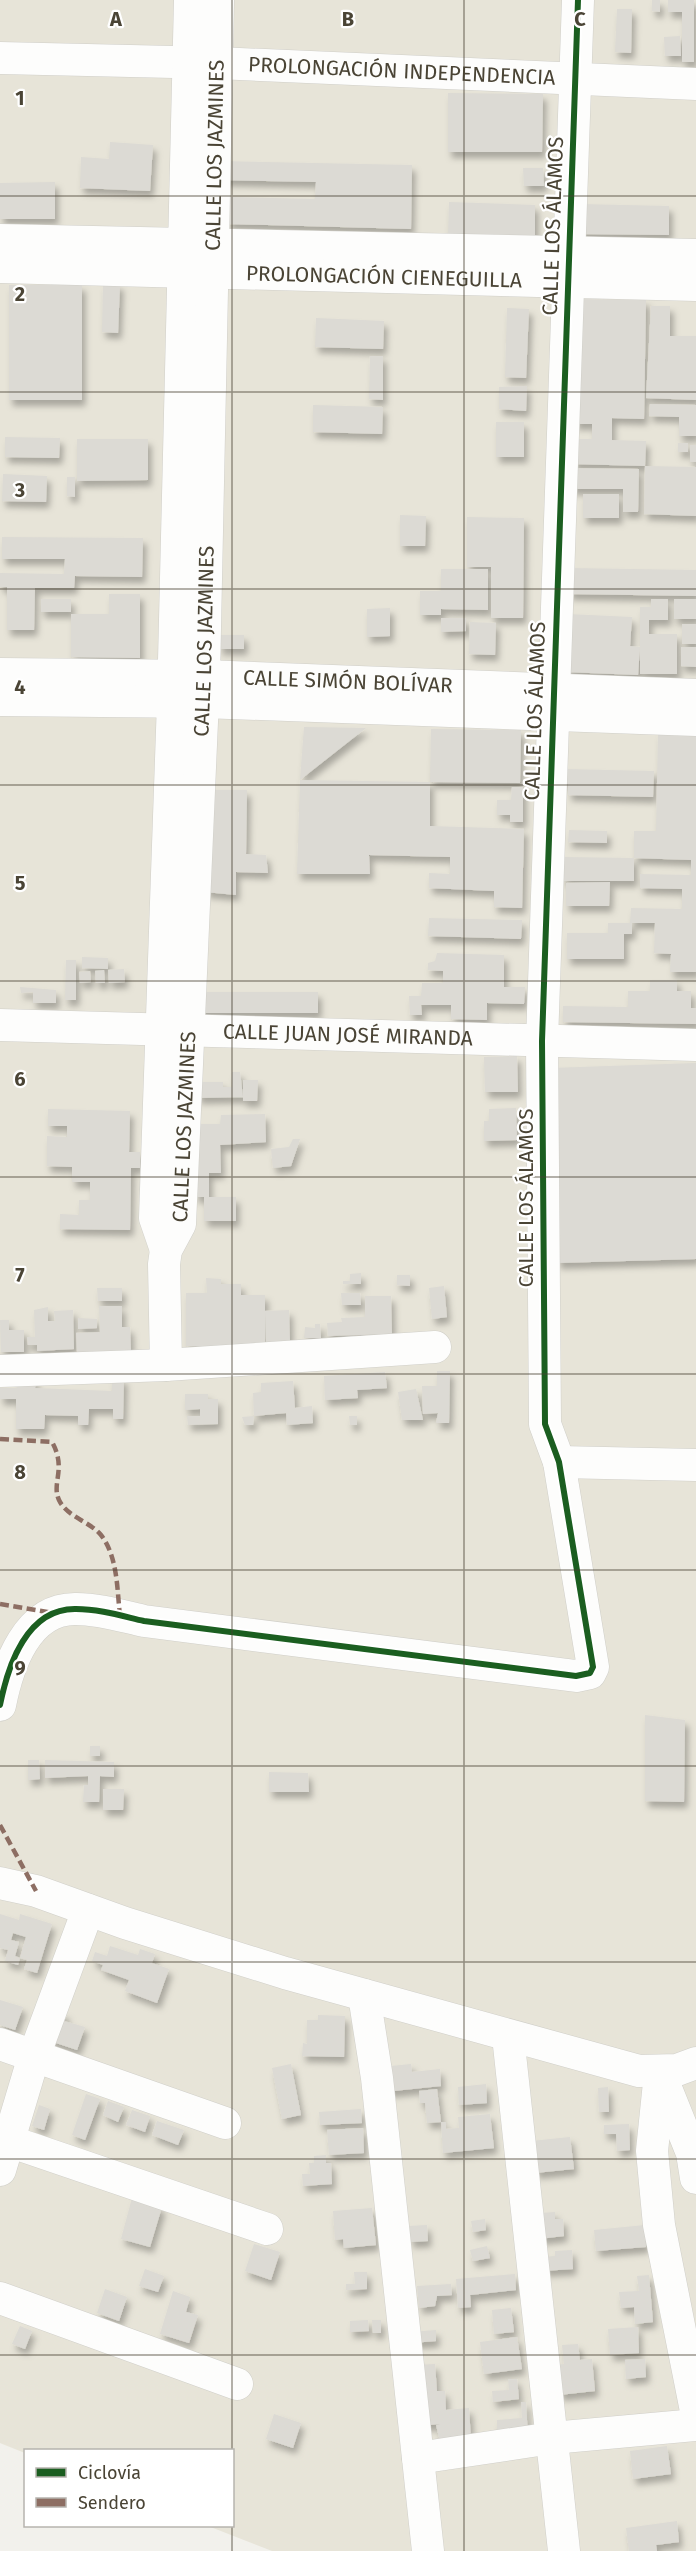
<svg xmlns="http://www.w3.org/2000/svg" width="696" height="2551" viewBox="0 0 696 2551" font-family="'Fira Sans',sans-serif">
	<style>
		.residential { fill: #e7e4d8 }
		.building { fill: #dcdad4; filter: url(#shadow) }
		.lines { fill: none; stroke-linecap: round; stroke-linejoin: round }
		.minor-casing { stroke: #d0cfc9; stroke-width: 33 }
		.minor { stroke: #fdfdfc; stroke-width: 32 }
		.quiet { stroke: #8d6e63; stroke-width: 4.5; stroke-dasharray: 9 4.5; stroke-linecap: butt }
		.cycleway-casing { stroke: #fff; stroke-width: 10 }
		.cycleway { stroke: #1b5e20; stroke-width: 6 }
		.grid { fill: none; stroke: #4a4435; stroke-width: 1.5; stroke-opacity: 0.55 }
		.labels { text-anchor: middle; stroke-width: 4.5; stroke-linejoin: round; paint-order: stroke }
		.street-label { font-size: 21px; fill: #4a4435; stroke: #fff }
		.grid-label { font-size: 20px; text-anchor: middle; font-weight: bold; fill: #4a4435; stroke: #fff; stroke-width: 4.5; stroke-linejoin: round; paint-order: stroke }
	</style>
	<defs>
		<filter id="shadow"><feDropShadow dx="3.5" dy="6" stdDeviation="3" flood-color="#0004"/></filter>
	</defs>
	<rect width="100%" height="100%" fill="#f2f1ec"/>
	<!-- residential -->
	<path class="residential" d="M0,0H696V2551H272L208,2526H232V2450H26L25,2453L0,2443Z"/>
	<!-- building -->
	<path class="building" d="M652,0H660V12L652,11Z
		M668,0H694V62H682V12H668Z
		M617,9H632L631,53L615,52Z
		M680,36L681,56H665L664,37Z
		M448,93L543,94L542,152H448Z
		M110,142L153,145L150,191L80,188L81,157L109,159Z
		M221,161L412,165L411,229L227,224L228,197L315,199L316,182L221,180Z
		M523,168H543L544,186H524Z
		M55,182V219H0V183Z
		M449,202L535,205V238L448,235Z
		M579,204L669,206V235L577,234Z
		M103,284H120L118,333L102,332Z
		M9,285H82V400H9Z
		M577,299L646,300L644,419L612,418V440L646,441L645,466L572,464L573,439H592V424H574Z
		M651,306H670V336H696V400L646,398Z
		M507,308L529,309L526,378L505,377Z
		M316,318L384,321L383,349L315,347Z
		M370,356H383V400L369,399Z
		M527,386L526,411L499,409V387Z
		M650,404L696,405V436H679V417L649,416Z
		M313,405L383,407L382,434L313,432Z
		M496,422H524V457H496Z
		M5,437L60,438L59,458L5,457Z
		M77,439H148V480L77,481Z
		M678,443H688V452H678Z
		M690,445H696V462H690Z
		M645,466L696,467V516L644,514Z
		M571,468L639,469L638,512H623V489H570Z
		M3,474L47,476L46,502L2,501Z
		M67,477H75V497L67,496Z
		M583,494H619V518H583Z
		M400,515L426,516L425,546H400Z
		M467,517L524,518L523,618H491V567H467Z
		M2,537L143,538L142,577L75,576L74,588H35L34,630H7V587H0V573L64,574L65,559H2Z
		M568,568L696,570V596L568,594Z
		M441,569H488V610L441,609V615H420V591H441Z
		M109,594H140V658L71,657V614H109Z
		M41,599H71V612H41Z
		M651,599H668V620H649V634H677V674H640V607H651Z
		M674,599H696V619H674Z
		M390,608V636L367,637V609Z
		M567,614L632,617L630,646L640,647L638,675L565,672Z
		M441,618H466V631L441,632Z
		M470,622L496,623L495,655L469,654Z
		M682,624H696V644H682Z
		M219,635H244V649H219Z
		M681,647H696V667L681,666Z
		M304,727L366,728L300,780Z
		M431,729L521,730L520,783L430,782Z
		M658,733L696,734V972H670L671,954L654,953L655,923H632V934H624V959H567V933H608V923H630L631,908L682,909V889L640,888V874L691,875V860L634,858V881H563V857L634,858V831H656Z
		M564,769L654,771L653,797L568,795V784H563Z
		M300,780L430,782V826L524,829L522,908L494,907V891L429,888V873L450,874V857L369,855L370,874H297Z
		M512,787H523V822H510V815H497V800H511Z
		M206,790H247L246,854L266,855L268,873L236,872V895L205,892Z
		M569,830L607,831V843L568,842Z
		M610,882L609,906H566V883Z
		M429,918L522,920L521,939L428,936Z
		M437,953L504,955V987H525L524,1004L487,1003V1020L451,1019V1005H421L422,1015H410L409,996H421L422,983H443V971L428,970V963L435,961Z
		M82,957L108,958V969L82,968Z
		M66,960H76V1000H65Z
		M124,969L125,982L109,983L108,970Z
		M104,970L105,983H96L95,971Z
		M90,971L91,982L80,983L79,972Z
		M650,980H677V991H691V1008H696V1024L563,1022V1006L628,1007V991H650Z
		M20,987L56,990V1003H33V992L21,993Z
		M197,992H318V1013H197Z
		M517,1056L518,1092H485L484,1057Z
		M696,1063V1259L557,1263L550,1068Z
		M232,1072H240L243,1097L197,1098V1082H223V1087H232Z
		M243,1080H258L257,1101H243Z
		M516,1108L517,1140L484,1141V1121H489V1109Z
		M48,1109L130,1111L129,1152H140V1168H131L130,1230L60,1229V1214L79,1215V1200H90V1182H72V1167L47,1166V1136L67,1137V1126H48Z
		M265,1114L266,1142L220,1145L221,1173H209V1197H236V1221H204V1197H195V1124H220L221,1115Z
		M293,1139H300L291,1166L273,1168L271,1149L289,1147Z
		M361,1273V1284H343V1281H350V1274Z
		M397,1275H410V1286L397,1285Z
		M206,1278L221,1279V1284H241V1295H265V1311L289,1310L290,1343H266L265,1313V1347L186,1346V1293H207Z
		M444,1286L447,1317L432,1319L429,1288Z
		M97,1288H122V1301H98Z
		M341,1293H360L361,1305H342Z
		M365,1296H391L392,1334L328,1336L327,1323L342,1322L341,1318L365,1317Z
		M99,1306H122V1327H130L131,1352H77L76,1333L100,1332Z
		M48,1307V1321H55L54,1311L73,1310L74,1349L37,1351V1345H28L27,1337H35L34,1310Z
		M78,1318L97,1319V1328L78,1329Z
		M0,1320H9V1330H24V1352H1Z
		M315,1324H320L321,1338H304L305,1327L315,1328Z
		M437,1371H450L449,1423H436L438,1413L423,1414L422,1386H437Z
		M385,1372L387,1388L357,1390L358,1398L325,1400L324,1376Z
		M112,1378H124L123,1419H113V1409H89L88,1425H78V1416L45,1415L44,1429H16V1399H0V1388H17V1379H36L35,1388L112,1391Z
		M293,1381L295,1408L312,1406L313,1423L287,1425L286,1413L254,1416L253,1393L261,1392V1383Z
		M416,1389L423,1420H402L398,1392Z
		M185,1394H208V1399H218V1424L188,1425L187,1416H200V1409L185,1410Z
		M254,1416L253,1425H245L242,1417Z
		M349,1416H357V1425H350Z
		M645,1715L685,1720L684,1802L645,1801Z
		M90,1746H100V1756H90Z
		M28,1760H39L40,1779L28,1780Z
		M45,1760L114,1762V1777L100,1776L99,1802H83L84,1785H88V1776L45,1778Z
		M269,1772L308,1773L309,1792H269Z
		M103,1789H124L123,1810H103Z
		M0,1914L19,1920L20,1914L52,1924L37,1973L24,1969L27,1960L20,1958L26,1937L13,1933L11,1940L19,1942L15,1956L20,1958L18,1965L5,1961L8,1950L0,1948Z
		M110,1946L138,1955L140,1949L155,1954L152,1963L169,1969L157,2003L125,1991L129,1980L101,1970L103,1965L92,1961L95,1952L107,1956Z
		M0,2000L23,2007L15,2030L0,2025Z
		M57,2011L67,2014L64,2021L85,2027L77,2050L47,2040Z
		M318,2015L345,2016L344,2057L302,2056L303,2043L307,2044V2020H318Z
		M291,2064L301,2115L282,2119L272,2068Z
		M411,2064L412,2072L440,2069L441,2086L384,2092L381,2067Z
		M486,2084L487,2103L459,2105L458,2087Z
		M608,2087L609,2112H599L598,2088Z
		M437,2089L441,2122L427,2123L425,2103H420L419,2091Z
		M86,2094L100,2099L85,2140L72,2135Z
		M108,2101L124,2107L118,2122L103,2115Z
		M39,2105L50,2109L44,2130L32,2126Z
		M361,2109L362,2123L320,2125L319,2112Z
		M132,2110L150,2116L145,2132L126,2125Z
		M490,2114L494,2148L443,2153L441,2122H446V2129L459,2128L458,2117Z
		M157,2121L184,2130L178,2145L152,2135Z
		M629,2124L630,2150L617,2151L616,2134H604V2125Z
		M363,2128L364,2153L329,2155L327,2130Z
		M570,2137L574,2169L535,2173L531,2141Z
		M326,2155V2163H331L332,2184L303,2186L302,2174H310L309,2163H314V2156Z
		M132,2198L162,2207L150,2247L121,2239Z
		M372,2208L376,2245L344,2248L343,2239L335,2240L333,2211Z
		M555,2212V2219H563L564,2236L539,2239L541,2213Z
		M485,2219L486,2230L473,2232L471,2221Z
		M427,2225L428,2241L410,2242L409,2226Z
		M645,2225L646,2247L596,2251L594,2230Z
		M254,2244L280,2252L271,2280L245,2271Z
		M487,2246L490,2258L473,2261L470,2250Z
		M572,2250L573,2269L543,2271L542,2257L555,2256V2251Z
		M145,2269L164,2276L158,2292L139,2286Z
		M354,2272H367V2289L346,2290V2284H355Z
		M515,2274L516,2290L470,2295L471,2307L458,2308L456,2279Z
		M649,2275L653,2322L635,2324L634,2307L621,2308L619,2292L639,2291L637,2276Z
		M451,2284L452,2295L437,2296L435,2306L419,2308L417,2286Z
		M105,2289L127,2297L119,2321L97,2313Z
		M173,2291L190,2297L186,2312L198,2315L189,2343L160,2334Z
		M511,2308L514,2332L494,2334L492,2310Z
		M368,2320L369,2331L350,2332V2321Z
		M372,2320H381V2333H373Z
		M20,2326L32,2331L25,2349L12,2344Z
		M638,2327L639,2353L610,2355L608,2329Z
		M436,2330V2341L412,2343L411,2332Z
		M517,2337L522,2369L484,2374L480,2342Z
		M578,2344L580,2360L592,2359L595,2391L559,2395L556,2365L564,2364L562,2345Z
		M645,2359L646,2377L626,2379L625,2360Z
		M435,2364L437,2391H445L446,2410L469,2408L471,2439L440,2441L436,2425L440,2424L419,2426L416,2365Z
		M508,2379H517L519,2399L493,2402L492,2391L509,2390Z
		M521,2402H526L528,2438L497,2439V2420L522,2418Z
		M274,2414L301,2423L293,2448L266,2439Z
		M667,2446L671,2474L633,2479L630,2451Z
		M677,2521L679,2542L656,2545L657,2551H629L626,2528Z"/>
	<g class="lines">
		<!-- minor casing -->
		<g class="minor-casing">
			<g id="minor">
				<path id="s1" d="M0,58L217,63L696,84"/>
				<path d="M0,240L696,255"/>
				<path id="s2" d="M0,267L696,285"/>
				<path id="s3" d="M0,674L204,676L696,695"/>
				<path d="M0,700L203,702L696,720"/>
				<path id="s4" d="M0,1025L696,1045"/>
				<path d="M166,1250L155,1218L173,702L190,0"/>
				<path id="s5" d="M166,1365L164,1264L166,1250L180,1224L204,676L218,0"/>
				<path d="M0,1371L166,1365L435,1347"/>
				<path d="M559,1462L696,1465"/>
				<path d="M0,1705C8,1665 27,1608 76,1609C99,1609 122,1616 144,1621L576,1676L590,1673L593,1667L559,1462L545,1424L542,1041L578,0"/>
				<path d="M0,1883L36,1891L125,1923L285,1973L639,2071L677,2070L696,2063"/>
				<path d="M364,1995L377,2078L428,2551"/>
				<path d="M508,2036L564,2551"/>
				<path d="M0,2044L225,2123"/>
				<path d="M660,2073L652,2151L659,2225L696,2411"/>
				<path d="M661,2076L692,2153L696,2178"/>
				<path d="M0,2138L267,2229"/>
				<path d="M0,2170L34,2056L88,1910"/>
				<path d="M0,2298L237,2384"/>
				<path d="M418,2458L552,2438L696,2425"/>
			</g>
		</g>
		<!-- minor -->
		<use href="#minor" class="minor"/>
		<!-- quiet -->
		<path class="quiet" d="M0,1439L52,1442C67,1469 51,1483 59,1500C67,1517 89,1521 101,1535C118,1557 117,1590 120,1616
			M0,1604L53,1613
			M0,1825L36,1891"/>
		<!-- cycleway casing -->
		<g class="cycleway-casing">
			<path id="cycleway" d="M0,1705C8,1665 27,1608 76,1609C99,1609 122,1616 144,1621L576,1676L590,1673L593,1667L559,1462L545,1424L542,1041L578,0"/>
		</g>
		<!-- cycleway -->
		<use href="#cycleway" class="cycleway"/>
	</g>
	<!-- grid -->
	<path class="grid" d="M232,0V2450M464,0V2551M0,196H696M0,392H696M0,589H696M0,785H696M0,981H696M0,1177H696M0,1374H696M0,1570H696M0,1766H696M0,1962H696M0,2159H696M0,2355H696M232,2526V2551"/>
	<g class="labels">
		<!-- street labels -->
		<g class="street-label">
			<text dy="7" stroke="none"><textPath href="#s1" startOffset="402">PROLONGACIÓN INDEPENDENCIA</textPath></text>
			<text dy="7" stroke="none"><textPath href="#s5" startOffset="1214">CALLE LOS JAZMINES</textPath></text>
			<text transform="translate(553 226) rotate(-88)" y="7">CALLE LOS ÁLAMOS</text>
			<text dy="7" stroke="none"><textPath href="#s2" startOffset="384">PROLONGACIÓN CIENEGUILLA</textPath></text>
			<text dy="7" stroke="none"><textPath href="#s5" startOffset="728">CALLE LOS JAZMINES</textPath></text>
			<text dy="7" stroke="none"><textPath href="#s3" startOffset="348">CALLE SIMÓN BOLÍVAR</textPath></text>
			<text transform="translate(535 711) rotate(-88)" y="7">CALLE LOS ÁLAMOS</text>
			<text dy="7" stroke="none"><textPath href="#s4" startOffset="348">CALLE JUAN JOSÉ MIRANDA</textPath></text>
			<text dy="7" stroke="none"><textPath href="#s5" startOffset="242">CALLE LOS JAZMINES</textPath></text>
			<text transform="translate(526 1198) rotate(-90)" y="7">CALLE LOS ÁLAMOS</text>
		</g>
	</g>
	<g class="grid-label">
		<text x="116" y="26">A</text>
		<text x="348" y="26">B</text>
		<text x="580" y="26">C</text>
		<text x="20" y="105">1</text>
		<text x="20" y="301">2</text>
		<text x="20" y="497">3</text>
		<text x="20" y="694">4</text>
		<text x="20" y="890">5</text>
		<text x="20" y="1086">6</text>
		<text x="20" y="1282">7</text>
		<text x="20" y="1479">8</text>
		<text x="20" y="1675">9</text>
	</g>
	<!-- legend -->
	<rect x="24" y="2449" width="210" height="78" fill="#ffffff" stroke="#b7b4ae" stroke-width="1.5"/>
	<rect x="36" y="2468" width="30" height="9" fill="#1b5e20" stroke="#b7b4ae" stroke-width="1.5"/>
	<text x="78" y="2479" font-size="18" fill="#4a4435">Ciclovía</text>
	<rect x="36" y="2498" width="30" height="9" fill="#8d6e63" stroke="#b7b4ae" stroke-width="1.5"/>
	<text x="78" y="2509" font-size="18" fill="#4a4435">Sendero</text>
</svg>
